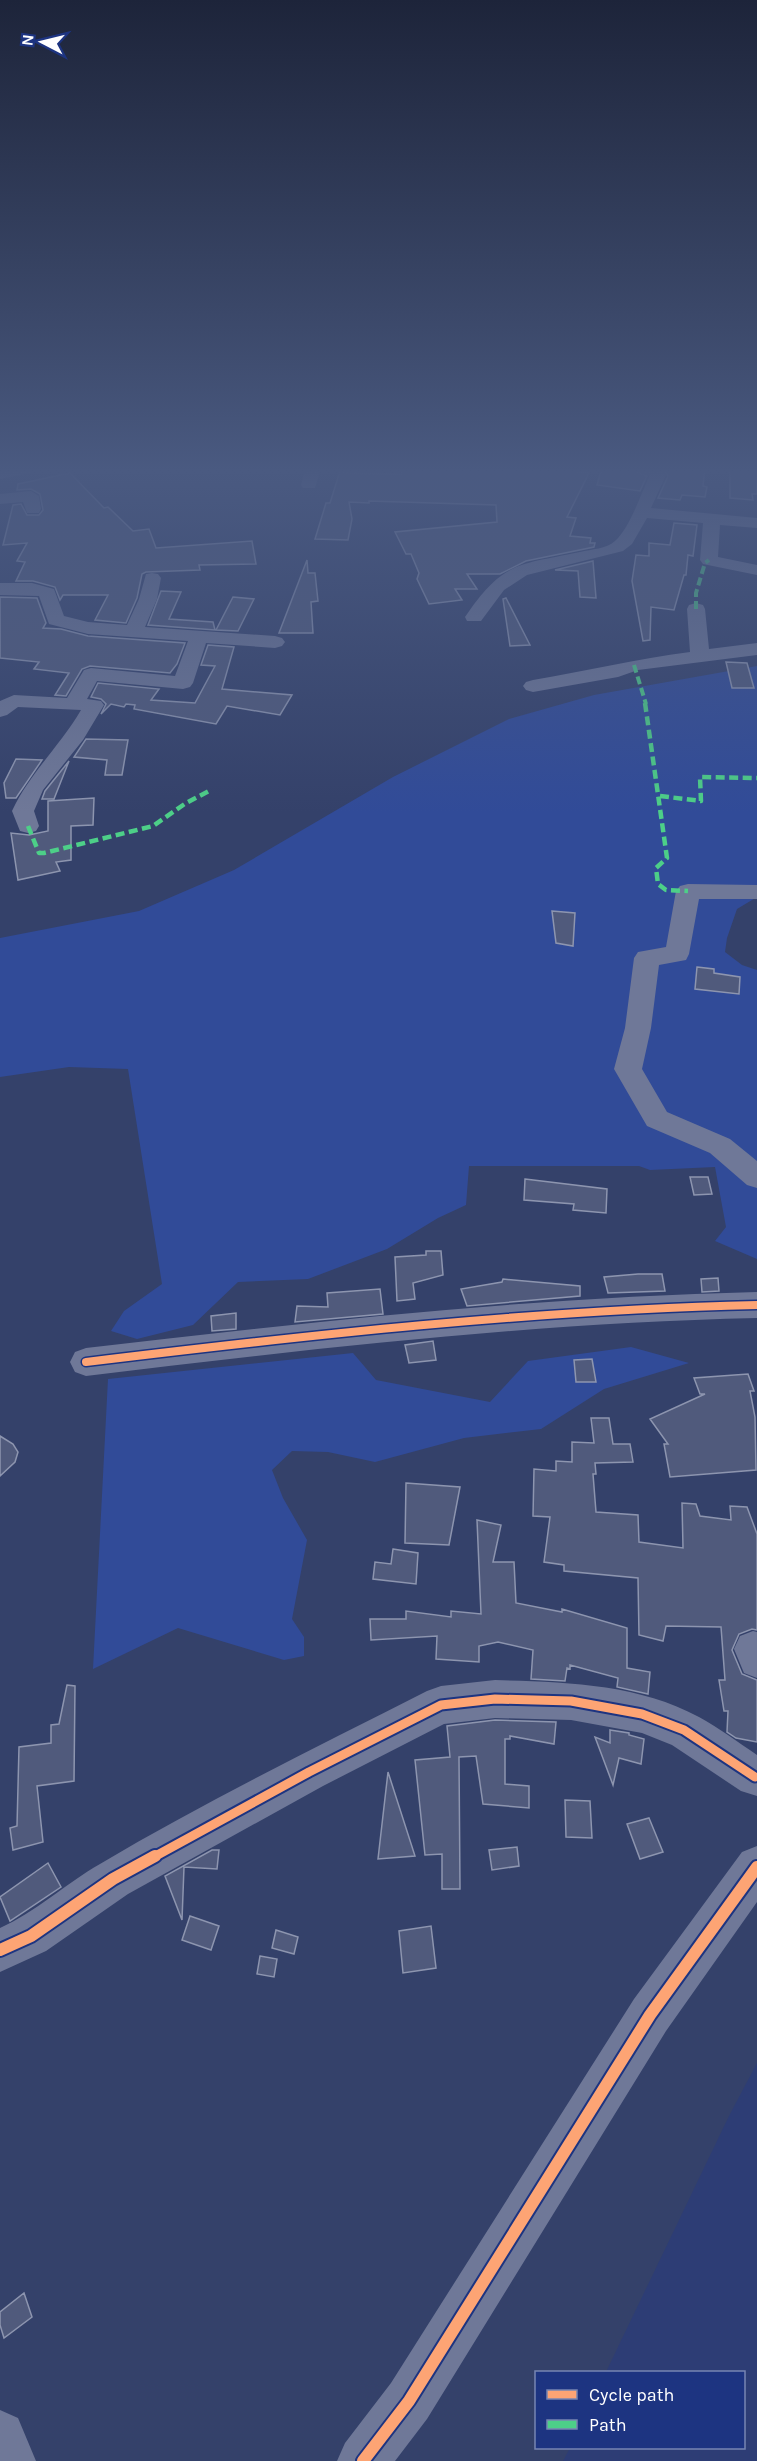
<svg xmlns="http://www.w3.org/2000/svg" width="757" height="2461" viewBox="0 0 757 2461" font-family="Karla,sans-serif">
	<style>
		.green { fill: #314b98 }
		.water { fill: #2d3d75 }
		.building { fill: #505a7c; stroke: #8d95af; stroke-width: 1.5 }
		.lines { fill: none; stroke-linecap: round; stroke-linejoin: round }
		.minor { fill: #6f7898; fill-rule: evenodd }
		.quiet-far1 { stroke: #4dcf88; stroke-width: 4; stroke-dasharray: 8 4; stroke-linecap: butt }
		.quiet { stroke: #4dcf88; stroke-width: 4.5; stroke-dasharray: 9 4.5; stroke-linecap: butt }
		.cycleway-far2-casing { stroke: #1d3481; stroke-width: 11 }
		.cycleway-far1-casing { stroke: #1d3481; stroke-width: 13 }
		.cycleway-casing { stroke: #1d3481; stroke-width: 16 }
		.cycleway-far2 { stroke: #fda474; stroke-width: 8 }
		.cycleway-far1 { stroke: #fda474; stroke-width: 9 }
		.cycleway { stroke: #fda474; stroke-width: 12 }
	</style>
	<rect width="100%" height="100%" fill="#34416a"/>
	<!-- green -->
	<path class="green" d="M757,666V897L737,909L727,938L725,952L742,965L757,970V1259L715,1241L726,1227L715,1167L650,1170L639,1166H469L466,1205L438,1218L387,1249L308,1279L238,1282L193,1325L137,1339L111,1331L124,1311L162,1284L128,1069L69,1067L0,1077V938L139,911L234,870L393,777L509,719L594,695Z
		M631,1347L689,1363L604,1389L541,1429L464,1438L375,1462L328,1452L292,1451L272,1470L283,1498L307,1540L292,1619L304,1637V1656L284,1660L178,1628L93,1669L108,1379L353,1353L376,1380L490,1402L528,1361Z"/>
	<!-- water -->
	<path class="water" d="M757,2063V2461H563L570,2448H744V2372H606L729,2116Z"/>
	<!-- building -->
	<path class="building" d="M341,468L343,473L401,474L404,468H502L525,470L526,468H566L565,470L589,473L567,517L576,518L570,536L591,538L590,543H595L594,547L526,561L500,574H467L477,589H455L462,600L429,604L417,579L419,573L411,554H406L395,532L497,522L496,505L369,501V503L349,502L352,519L348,540L315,539L326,503H330Z
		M602,468H627L647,476L640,491L597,485Z
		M662,468H705L703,486L707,487L705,497L682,495L680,500L658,498L668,476Z
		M730,468L757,469V494H752L753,500L730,498Z
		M70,473L104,508L108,507L133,531L149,529L156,548L252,541L256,564L199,565L200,570L146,572L142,574L137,598L126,623L95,620L108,595H63L60,600L55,587L33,581H16L25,562L17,561L27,543L3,545L13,505L21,504L27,515H39L43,510L40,494L31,489L17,490L18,484Z
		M674,523L697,525L693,556L688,555L686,575H684L674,610L651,607L650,640L643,641L632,581L636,555L649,556V543L670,545Z
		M307,560L308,573H315L318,601L311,602L313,633H279Z
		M593,561L596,598L580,597L578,571L555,570Z
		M161,591L181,592L169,619L213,622L215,630L148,625Z
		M0,597L37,598L46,623L43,628L61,629L88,636L185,643L177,664L170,673L90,666L82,669L66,696L55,695L69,673L34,669L39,662L0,658Z
		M233,597L254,599L238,631L216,630Z
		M506,598L530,645L510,646L503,599Z
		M208,645L234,647L222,689L292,695L280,715L227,706L216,724L134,709L135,705L126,704L124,707L111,704L101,714L106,704L101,699L91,697L98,683L159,689L151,700L195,703L215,666L201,665Z
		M726,662L747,663L754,688H732Z
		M86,739L128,740L122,775H105L107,760L74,757Z
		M16,759L42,760L16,798H6L4,783Z
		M69,761L54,799H42L45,791Z
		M94,798L93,825L71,826V860L56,862L60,871L18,880L11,833L29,835L48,831V801Z
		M552,911L575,913L573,946L556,943Z
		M697,967L714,969V973L740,977L739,994L695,989Z
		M690,1177H708L712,1194L694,1195Z
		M525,1179L607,1189L606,1213L573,1210L574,1204L524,1200Z
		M426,1251H441L443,1275L413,1283L415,1299L397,1301L395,1257L426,1255Z
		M638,1274H662L665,1291L608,1293L604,1277Z
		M718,1278L719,1291L702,1292L701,1279Z
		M503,1279L580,1286V1296L467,1306L461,1289L502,1282Z
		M380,1289L383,1314L295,1322L297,1306L328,1307L327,1293Z
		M236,1313V1329L212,1331L211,1316Z
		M433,1341L436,1360L409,1363L405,1345Z
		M592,1359L596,1382H576L574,1360Z
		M748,1374L754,1391H750L755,1417L756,1470L670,1477L664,1444H668L650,1419L705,1394H700L694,1378Z
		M591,1418H609L613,1444H630L633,1462L595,1463L596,1474H593L596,1512L638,1515L639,1542L683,1548L682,1503L696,1504L700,1516L731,1520L730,1506L747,1507L757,1534V1630L752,1629L739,1634L732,1650L742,1674L757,1680V1742L736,1738L727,1732L728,1711H724L719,1680H725L721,1627L666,1626L663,1641L639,1635L638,1578L564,1571V1565L544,1562L550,1517L533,1516L534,1469L556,1471V1461L572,1462V1442L594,1443Z
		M0,1436L13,1444L18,1452L15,1462L0,1476Z
		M406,1483L460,1487L449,1545L405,1543Z
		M477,1520L501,1525L493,1562H514L516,1603L562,1612V1609L627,1628V1668L650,1672L648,1694L617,1687L618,1678L570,1665V1669L567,1668L565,1681L531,1679L533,1650L498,1642L479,1646V1662L436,1659L437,1636L371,1640L370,1619H406V1611L451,1617V1611L481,1614Z
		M393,1549L418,1553L416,1584L373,1579L375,1562L391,1564Z
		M67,1685L75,1686L74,1781L37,1786L43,1842L13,1850L10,1828L17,1826L19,1747L51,1743V1725L59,1724Z
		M495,1720L556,1722L554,1744L510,1736V1739H505V1784L529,1786V1808L483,1804L476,1756L459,1757L460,1889H442V1854L425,1855L415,1760L450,1757L447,1726Z
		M610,1730L629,1733V1735L644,1739L641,1764L619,1758L613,1785L595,1737L610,1743Z
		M388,1772L415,1856L378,1859Z
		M565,1800L590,1801L592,1838L566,1837Z
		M649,1818L663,1852L640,1859L627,1824Z
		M517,1847L519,1866L492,1870L489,1850Z
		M212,1850H219L217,1869L184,1867L182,1920L165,1876Z
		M48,1863L61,1887L10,1921L0,1897Z
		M190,1916L219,1926L211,1950L182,1940Z
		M431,1926L436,1968L403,1973L399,1931Z
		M276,1930L298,1937L294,1954L272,1948Z
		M260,1956L277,1959L274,1977L257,1974Z
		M24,2293L32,2317L4,2338L0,2325V2312Z"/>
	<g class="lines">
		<!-- minor -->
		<path class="minor" d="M8,468H40L38,471L0,479V469Z
			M305,468H321L315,488H303L301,485Z
			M636,468C646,467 661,464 666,475L651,508L757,518V528L720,525L718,557L757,565V575L703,564L700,560L703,523L647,518L632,544L623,551L527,575L504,590L481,621H467L465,617C503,561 518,565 580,552C592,549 606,549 615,541C630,528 641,493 650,475L638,471Z
			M31,491L39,496L41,509L39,513H27L23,502L0,504V494Z
			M152,573L158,574L161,578L157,599L145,627L275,636L282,638L285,642L282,646L275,648L206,643L193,683L190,687L183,689L97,681L87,699L101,701L104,705L83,740L43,790L34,811L39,826L36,831L28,833L20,831L12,811C29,774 60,746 81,710L18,707L7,715L0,717V701L14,695L67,698L84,670L91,668L175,676L188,641L88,634L49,624L39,596L0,595V583H32L54,589L64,616L88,622L127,625L139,599L146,574Z
			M696,603L703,605L705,609L709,649L757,643V655L638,670L618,677L533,692L526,690L523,686L526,682L533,680C586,671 637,659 690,652L687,609L689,605Z
			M688,884L757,885V899H699L689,954L686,960L659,965L651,1028L642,1069L667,1112L730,1139L757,1161V1188L747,1185L710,1153L647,1126L614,1069L625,1028L634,958L638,952L666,947L676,891L680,886Z
			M757,1292V1318C533,1323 308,1349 86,1376L75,1372L70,1362L75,1352L86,1348C308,1322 533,1297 757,1292Z
			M753,1631L757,1632V1678L744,1673L734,1649L740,1636Z
			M495,1680C563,1682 637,1683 699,1717C719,1728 738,1742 757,1755V1796L741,1791L672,1745L642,1733L571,1720L495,1718L444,1724L323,1786L128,1894L46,1951L0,1972V1928C36,1912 65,1884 100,1864C206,1801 317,1747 427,1691L441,1686Z
			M757,1846V1902L666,2031L427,2419L395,2461H337L345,2443L391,2383L634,1999L742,1852Z
			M0,2410L18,2418L36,2461H0Z"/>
		<!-- quiet-far1 -->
		<path class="quiet-far1" d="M696,609V593L705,563L709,560
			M634,665L646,704"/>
		<!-- quiet -->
		<path class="quiet" d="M645,703L667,858L656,868L658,884L666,890L688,891
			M660,796L701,801L700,777L757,778
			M28,826L39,853H44L153,826L186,803L209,791"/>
		<!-- cycleway-far2 casing -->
		<g class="cycleway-far2-casing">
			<path id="cycleway-far2" d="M86,1362C308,1335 533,1310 757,1305"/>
		</g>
		<!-- cycleway-far1 casing -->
		<g class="cycleway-far1-casing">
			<path id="cycleway-far1" d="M152,1858L309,1772L441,1705L495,1699L571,1701L642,1714L684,1730L755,1777"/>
		</g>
		<!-- cycleway casing -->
		<g class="cycleway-casing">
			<path id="cycleway" d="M0,1950L31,1936L113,1879L155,1856
				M363,2461L409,2401L650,2015L757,1867"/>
		</g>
		<!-- cycleway-far2 -->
		<use href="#cycleway-far2" class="cycleway-far2"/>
		<!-- cycleway-far1 -->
		<use href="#cycleway-far1" class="cycleway-far1"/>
		<!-- cycleway -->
		<use href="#cycleway" class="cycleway"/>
	</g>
	<!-- sky -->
	<linearGradient id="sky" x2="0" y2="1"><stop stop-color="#1d243a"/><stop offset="0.58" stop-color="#4a5a81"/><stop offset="1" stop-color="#4a5a81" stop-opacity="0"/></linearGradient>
	<rect width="757" height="812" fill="url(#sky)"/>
	<!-- legend -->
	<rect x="535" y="2371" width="210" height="78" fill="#1d3481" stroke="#7785b3" stroke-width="1.5"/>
	<rect x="547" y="2390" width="30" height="9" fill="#fda474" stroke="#7785b3" stroke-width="1.5"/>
	<text x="589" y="2401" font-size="18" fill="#ffffff">Cycle path</text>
	<rect x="547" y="2420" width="30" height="9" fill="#4dcf88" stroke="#7785b3" stroke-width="1.5"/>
	<text x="589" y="2431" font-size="18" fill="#ffffff">Path</text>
	<!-- north arrow -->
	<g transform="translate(42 42) rotate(277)" stroke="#1d3481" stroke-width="4.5" paint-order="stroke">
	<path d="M0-4.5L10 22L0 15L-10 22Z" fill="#ffffff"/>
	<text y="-9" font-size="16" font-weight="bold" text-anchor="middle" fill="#ffffff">N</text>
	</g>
</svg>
